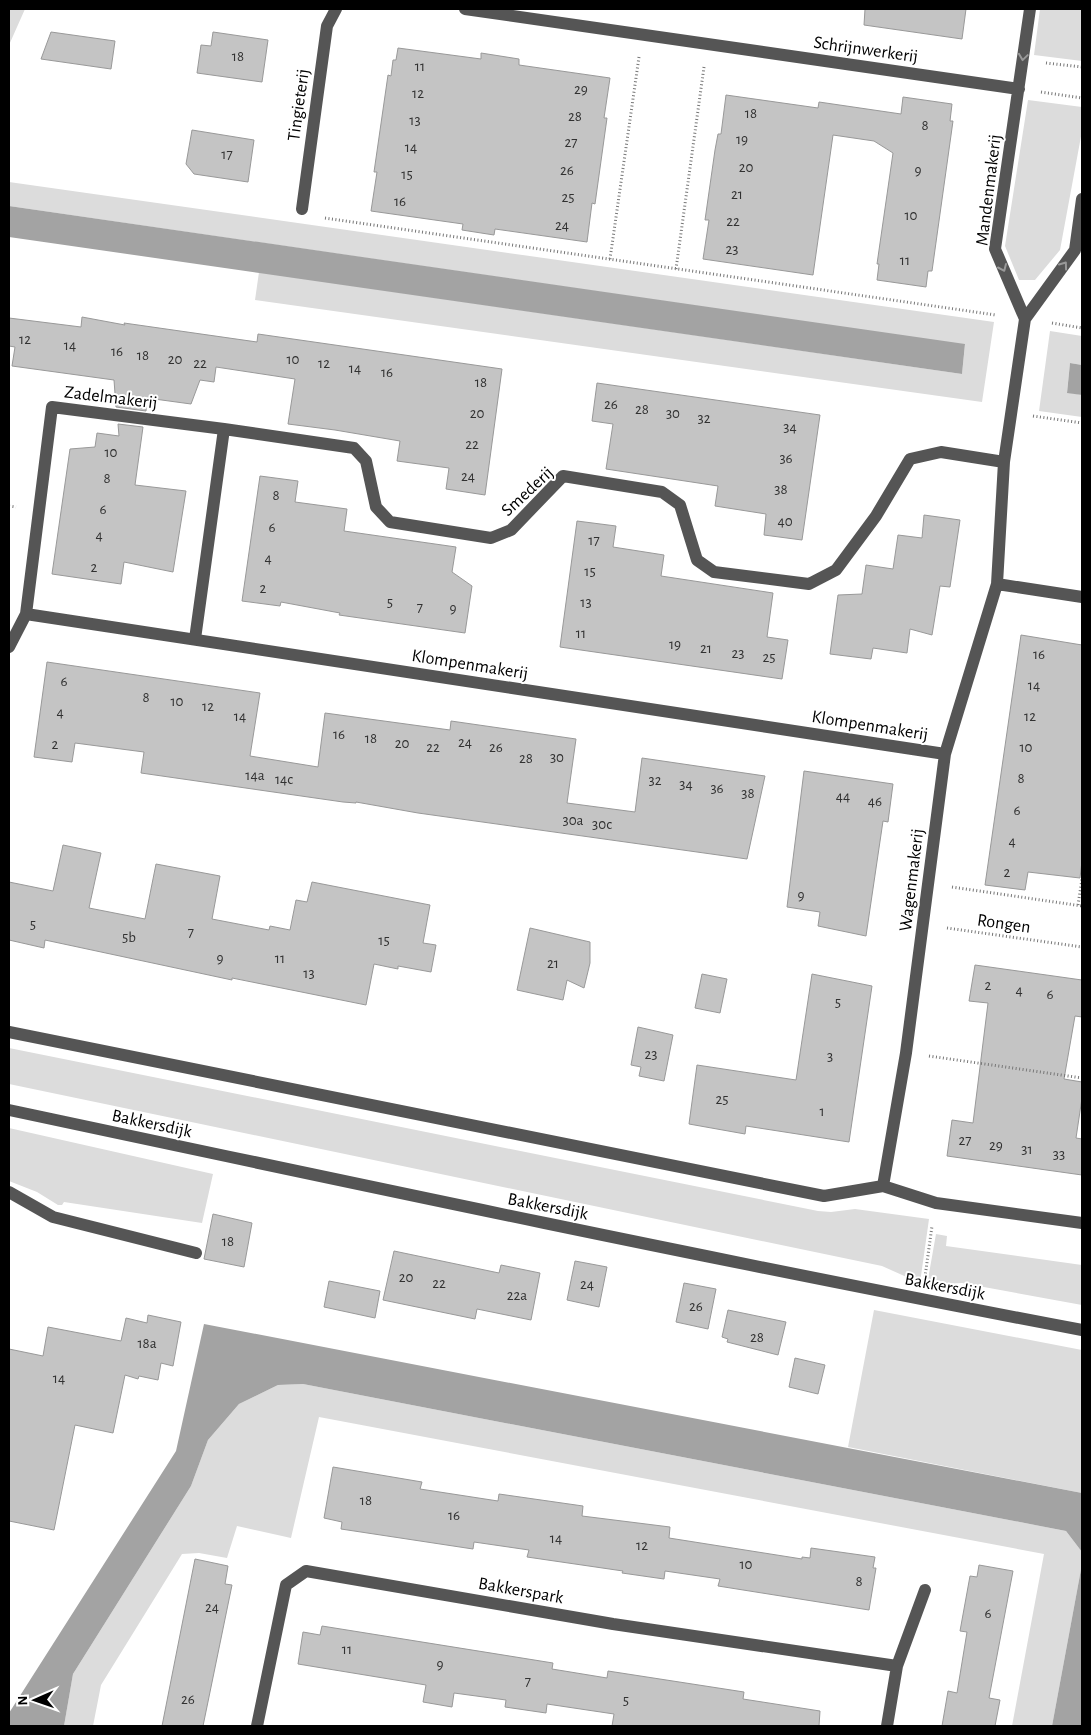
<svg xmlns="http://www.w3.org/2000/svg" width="1091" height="1735" viewBox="0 0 1091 1735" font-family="'Alegreya Sans',sans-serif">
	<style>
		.green { fill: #dcdcdc }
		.water { fill: #a3a3a3 }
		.building { fill: #c4c4c4; stroke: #999 }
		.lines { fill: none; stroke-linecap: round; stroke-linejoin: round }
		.path { stroke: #777; stroke-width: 3; stroke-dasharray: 1 2.5; stroke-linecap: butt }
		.minor { stroke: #555; stroke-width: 12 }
		.oneway { stroke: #999 }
		.labels { text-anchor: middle; stroke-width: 4; stroke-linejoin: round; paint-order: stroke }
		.number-label { font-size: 15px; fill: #313131 }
		.street-label { font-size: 18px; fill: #000; stroke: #fff }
	</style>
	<rect width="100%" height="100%" fill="#fff"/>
	<!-- green -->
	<path class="green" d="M9,9H25L9,45Z
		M1040,9H1082V61L1034,55Z
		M1028,100L1082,107V131L1060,250L1035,280H1019L1005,246Z
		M9,182L994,322L982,402L255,300L259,272L962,374L965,345L9,206Z
		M1050,331L1082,336V365L1070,363L1067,392L1082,395V417L1039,411Z
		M9,1048L818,1211L831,1212L855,1209L929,1219L920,1283L882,1266L9,1084Z
		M9,1128L213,1174L202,1223L64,1202L62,1205H58L37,1192L9,1181Z
		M936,1234L947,1236L946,1246L1082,1265V1305L962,1283L927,1285Z
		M874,1310L1082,1350V1493L848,1447Z
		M303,1384L1066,1531L1082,1552V1564L1052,1726H1012L1044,1554L319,1417L291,1538L237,1526L227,1558L199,1553L182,1554L101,1685L93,1726H64L73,1674L191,1486L208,1440L239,1404L278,1385Z"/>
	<!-- water -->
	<path class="water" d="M9,206L965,344L962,374L9,237Z
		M1070,363L1082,365V395L1067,393Z
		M204,1324L1082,1493V1552L1066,1531L303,1384L278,1385L239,1404L208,1440L191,1486L73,1674L64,1726H9V1713L176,1451Z
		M1082,1564V1726H1052Z"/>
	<!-- building -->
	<path class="building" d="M865,9H966L962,39L864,25Z
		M51,32L115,41L111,69L41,59Z
		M213,32L268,40L262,82L197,73L201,45L211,46Z
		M398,48L481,59V53L519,59V65L610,78L604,118H607L595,204L592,203L587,242L495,229L494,235L462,230L463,224L371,211L377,172H374L388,75L391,76L393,60H396Z
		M726,95L818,108L819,102L901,114L903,97L952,104L950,121H953L932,271H928L926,287L877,280L879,264H877L893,153L874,141L833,135L813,275L703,259L709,220H705L715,150L718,134H721Z
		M192,130L254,140L248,182L194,174L186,164Z
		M82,317L125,325L124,323L257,342L258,334L502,369L485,495L446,489L449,468L397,461L400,441L335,430L288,424L295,379L216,367L214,382L200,380L191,404L147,398L146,411L116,407L114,380L12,366L15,347L9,346V318L81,327Z
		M597,383L820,415L802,540L764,535L766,514L715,506L718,486L606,469L613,424L592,421Z
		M118,424L143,427L135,485L186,491L173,572L124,562L121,584L52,574L70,449L95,447L97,433L119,436Z
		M260,476L298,481L295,502L347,509L344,531L456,547L452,572L472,586L465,633L339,615L340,613L281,602L280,606L242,601Z
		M924,515L960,520L950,587L940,586L932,635L910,629L907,653L873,648L871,659L830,654L838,595L862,594L866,565L893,569L898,535L922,538Z
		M577,521L616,526L613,547L664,555L661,576L773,593L767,637L788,640L782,679L560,647Z
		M1021,635L1082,645V861L1080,878L1028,872L1025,890L985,885Z
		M47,662L260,693L250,756L318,767L325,713L450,730L451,721L576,739L567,803L635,812L642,758L765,776L747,859L418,813L356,802V803L343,802L141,773L144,752L75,743L72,762L34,757Z
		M804,771L893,784L888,822L883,821L866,936L818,926L820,912L787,907Z
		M63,845L101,853L89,908L145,919L156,864L220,876L212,919L269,930L270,926L290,930L296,900L307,902L312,882L430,905L423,943L436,945L431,972L398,966V969L374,964L366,1005L232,978V980L45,940L44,948L9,940V882L53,891Z
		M530,928L590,942V963L584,988L567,980L563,1000L517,990Z
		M975,965L1082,980V1017L1075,1016L1064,1079L1082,1082V1098L1076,1138L1082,1139V1175L947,1156L952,1120L973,1123L988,1003L969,1001Z
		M702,974L727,979L720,1013L695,1008Z
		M812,974L872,986L849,1142L746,1126L745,1134L689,1124L697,1065L796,1080Z
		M638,1027L673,1035L664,1081L639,1076L641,1067L631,1065Z
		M213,1214L252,1223L244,1267L204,1259Z
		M394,1251L499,1273L501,1265L540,1273L531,1320L477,1309L475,1319L383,1300Z
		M575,1261L607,1267L599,1307L567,1300Z
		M329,1281L380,1291L375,1318L324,1307Z
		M684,1283L716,1289L708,1329L676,1322Z
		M728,1310L786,1322L778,1355L727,1342L728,1339L722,1337Z
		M148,1315L181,1322L173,1366L161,1363L158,1380L139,1376L138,1379L125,1375L113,1433L75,1425L54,1530L9,1521V1349L43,1356L48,1327L121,1341L126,1318L147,1323Z
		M795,1358L825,1365L818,1394L789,1387Z
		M333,1467L422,1482L420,1489L498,1501L499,1494L583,1506L582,1516L670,1527L669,1538L802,1559V1557L810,1558L811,1548L875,1557L873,1568H876L869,1610L718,1586L720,1579L665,1571L664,1579L622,1573L623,1571L527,1557L529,1550L474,1542L473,1549L341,1529L342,1522L324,1518Z
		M195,1559L228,1566L225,1584L232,1585L203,1726H162Z
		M979,1565L1013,1571L989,1698L1000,1700L995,1726H942L948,1691L957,1693L967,1632L960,1631L970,1576L977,1577Z
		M322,1626L553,1663L552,1669L607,1678L608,1671L744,1692L743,1699L820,1711L819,1726H612L614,1714L547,1704L546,1713L505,1707L506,1700L454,1693L452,1707L423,1702L426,1685L298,1664L303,1632L320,1635Z"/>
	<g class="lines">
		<!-- path -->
		<path class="path" d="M1046,63L1082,67
			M1041,92L1082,98
			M325,218L996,315
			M610,259L639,57
			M676,269L704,67
			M1052,323L1082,328
			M1033,416L1082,423
			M9,506L16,507
			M952,887L1082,906
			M1078,905L1082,879
			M947,928L1082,947
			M929,1056L1082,1078
			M925,1277L932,1226"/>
		<!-- minor -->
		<path class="minor" d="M465,9L1019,89
			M302,209L327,26L336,9
			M1025,319L995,249L1030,9
			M997,584L1082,597
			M26,614L52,407L224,429
			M195,639L224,429L354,448L366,461L376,507L390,522L491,538L511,530L563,476L662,492L680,505L697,560L714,572L809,584L836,570L876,516L910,459L941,452L1004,462
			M9,647L26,614L945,754
			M9,1032L824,1196L883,1186L936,1203L1082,1223
			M9,1110C366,1186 723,1262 1082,1330
			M883,1186L906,1053L945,754L997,584L1004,462L1025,319L1075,250L1082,199
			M9,1192L53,1217L196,1253
			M897,1666L925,1590
			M257,1726L286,1585L306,1571L613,1624L897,1666L887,1726"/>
	</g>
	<!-- one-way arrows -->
	<defs><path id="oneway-chevron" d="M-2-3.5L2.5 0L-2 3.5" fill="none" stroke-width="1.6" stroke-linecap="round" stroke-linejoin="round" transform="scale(1.25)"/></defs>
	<g class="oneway">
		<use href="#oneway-chevron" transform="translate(1023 57) rotate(98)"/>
		<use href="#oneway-chevron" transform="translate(1064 265) rotate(-54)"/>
		<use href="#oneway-chevron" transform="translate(1003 268) rotate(66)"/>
	</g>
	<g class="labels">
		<!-- number labels -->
		<g class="number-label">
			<text x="238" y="61">18</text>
			<text x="420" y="71">11</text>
			<text x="581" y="94">29</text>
			<text x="418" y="98">12</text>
			<text x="751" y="118">18</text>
			<text x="575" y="121">28</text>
			<text x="415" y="125">13</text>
			<text x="925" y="130">8</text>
			<text x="742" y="144">19</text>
			<text x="571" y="147">27</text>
			<text x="411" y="152">14</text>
			<text x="227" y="159">17</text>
			<text x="746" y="172">20</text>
			<text x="567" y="175">26</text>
			<text x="918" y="175">9</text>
			<text x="407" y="179">15</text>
			<text x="737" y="199">21</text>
			<text x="568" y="202">25</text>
			<text x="400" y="206">16</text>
			<text x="911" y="220">10</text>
			<text x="733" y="226">22</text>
			<text x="562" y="230">24</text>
			<text x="732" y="254">23</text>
			<text x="905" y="265">11</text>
			<text x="25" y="344">12</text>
			<text x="70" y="350">14</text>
			<text x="117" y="356">16</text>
			<text x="143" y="360">18</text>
			<text x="175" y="364">20</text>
			<text x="293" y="364">10</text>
			<text x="200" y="368">22</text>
			<text x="324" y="368">12</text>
			<text x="355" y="373">14</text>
			<text x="387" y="377">16</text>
			<text x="481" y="387">18</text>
			<text x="611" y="409">26</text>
			<text x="642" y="414">28</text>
			<text x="477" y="418">20</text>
			<text x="673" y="418">30</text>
			<text x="704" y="423">32</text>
			<text x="790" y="432">34</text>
			<text x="472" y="449">22</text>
			<text x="111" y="457">10</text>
			<text x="786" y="463">36</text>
			<text x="468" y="481">24</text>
			<text x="107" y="483">8</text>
			<text x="781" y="494">38</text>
			<text x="276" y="500">8</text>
			<text x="103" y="514">6</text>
			<text x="785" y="526">40</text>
			<text x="272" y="532">6</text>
			<text x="99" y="540">4</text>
			<text x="594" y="545">17</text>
			<text x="268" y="563">4</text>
			<text x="94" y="572">2</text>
			<text x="590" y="576">15</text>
			<text x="263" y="593">2</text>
			<text x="390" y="607">5</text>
			<text x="586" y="607">13</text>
			<text x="420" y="612">7</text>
			<text x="453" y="613">9</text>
			<text x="581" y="638">11</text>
			<text x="675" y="649">19</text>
			<text x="706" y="653">21</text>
			<text x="738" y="658">23</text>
			<text x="1039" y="659">16</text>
			<text x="769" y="662">25</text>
			<text x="64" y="686">6</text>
			<text x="1034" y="690">14</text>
			<text x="146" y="702">8</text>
			<text x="177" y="706">10</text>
			<text x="208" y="711">12</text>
			<text x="60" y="717">4</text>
			<text x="240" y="721">14</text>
			<text x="1030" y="721">12</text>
			<text x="339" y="739">16</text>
			<text x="371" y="743">18</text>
			<text x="465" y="747">24</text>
			<text x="402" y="748">20</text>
			<text x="55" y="749">2</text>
			<text x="433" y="752">22</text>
			<text x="496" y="752">26</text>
			<text x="1026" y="752">10</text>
			<text x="557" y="762">30</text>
			<text x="526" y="763">28</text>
			<text x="255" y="780">14a</text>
			<text x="1021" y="783">8</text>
			<text x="284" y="784">14c</text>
			<text x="655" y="785">32</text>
			<text x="686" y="789">34</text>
			<text x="717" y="793">36</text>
			<text x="748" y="798">38</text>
			<text x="843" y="801">44</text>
			<text x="875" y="806">46</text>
			<text x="1017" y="815">6</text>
			<text x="573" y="825">30a</text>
			<text x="602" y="829">30c</text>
			<text x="1012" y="846">4</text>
			<text x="1007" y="877">2</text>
			<text x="801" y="900">9</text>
			<text x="33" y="929">5</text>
			<text x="191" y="937">7</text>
			<text x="129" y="942">5b</text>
			<text x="384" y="945">15</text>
			<text x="220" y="963">9</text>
			<text x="280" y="963">11</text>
			<text x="553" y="968">21</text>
			<text x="309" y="978">13</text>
			<text x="988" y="990">2</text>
			<text x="1019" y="995">4</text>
			<text x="1050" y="999">6</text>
			<text x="838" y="1007">5</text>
			<text x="651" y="1059">23</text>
			<text x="830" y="1061">3</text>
			<text x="722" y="1104">25</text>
			<text x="822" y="1116">1</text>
			<text x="965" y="1145">27</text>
			<text x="996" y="1150">29</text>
			<text x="1027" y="1154">31</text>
			<text x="1059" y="1159">33</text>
			<text x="228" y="1246">18</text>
			<text x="406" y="1282">20</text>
			<text x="439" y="1288">22</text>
			<text x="587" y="1289">24</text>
			<text x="517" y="1300">22a</text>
			<text x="696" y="1311">26</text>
			<text x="757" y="1342">28</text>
			<text x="147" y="1348">18a</text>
			<text x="59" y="1383">14</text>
			<text x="366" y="1505">18</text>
			<text x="454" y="1520">16</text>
			<text x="556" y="1543">14</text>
			<text x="642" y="1550">12</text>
			<text x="746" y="1569">10</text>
			<text x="859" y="1586">8</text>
			<text x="212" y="1612">24</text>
			<text x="988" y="1618">6</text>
			<text x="347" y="1654">11</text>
			<text x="440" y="1669">9</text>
			<text x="528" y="1686">7</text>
			<text x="188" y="1704">26</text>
			<text x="626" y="1705">5</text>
		</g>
		<!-- street labels -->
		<g class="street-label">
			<text transform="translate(866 49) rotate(8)" y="6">Schrijnwerkerij</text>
			<text transform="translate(298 105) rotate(-82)" y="6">Tingieterij</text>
			<text transform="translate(988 190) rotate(-83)" y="6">Mandenmakerij</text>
			<text transform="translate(111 397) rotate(7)" y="6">Zadelmakerij</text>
			<text transform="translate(527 491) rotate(-43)" y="6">Smederij</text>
			<text transform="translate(470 664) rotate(9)" y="6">Klompenmakerij</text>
			<text transform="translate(870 725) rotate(9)" y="6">Klompenmakerij</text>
			<text transform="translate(911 880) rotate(-83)" y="6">Wagenmakerij</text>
			<text transform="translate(1004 923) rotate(8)" y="6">Rongen</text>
			<text transform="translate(152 1123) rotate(12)" y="6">Bakkersdijk</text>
			<text transform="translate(548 1206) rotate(11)" y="6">Bakkersdijk</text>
			<text transform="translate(945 1286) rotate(11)" y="6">Bakkersdijk</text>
			<text transform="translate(521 1590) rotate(10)" y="6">Bakkerspark</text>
		</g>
	</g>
	<!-- border -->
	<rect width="1091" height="1735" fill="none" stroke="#000000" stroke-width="20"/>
	<!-- north arrow -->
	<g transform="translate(35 1700) rotate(268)" stroke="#ffffff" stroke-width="4" paint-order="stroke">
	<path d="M0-4L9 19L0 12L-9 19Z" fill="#000000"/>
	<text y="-8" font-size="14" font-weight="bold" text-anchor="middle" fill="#000000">N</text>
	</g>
</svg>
